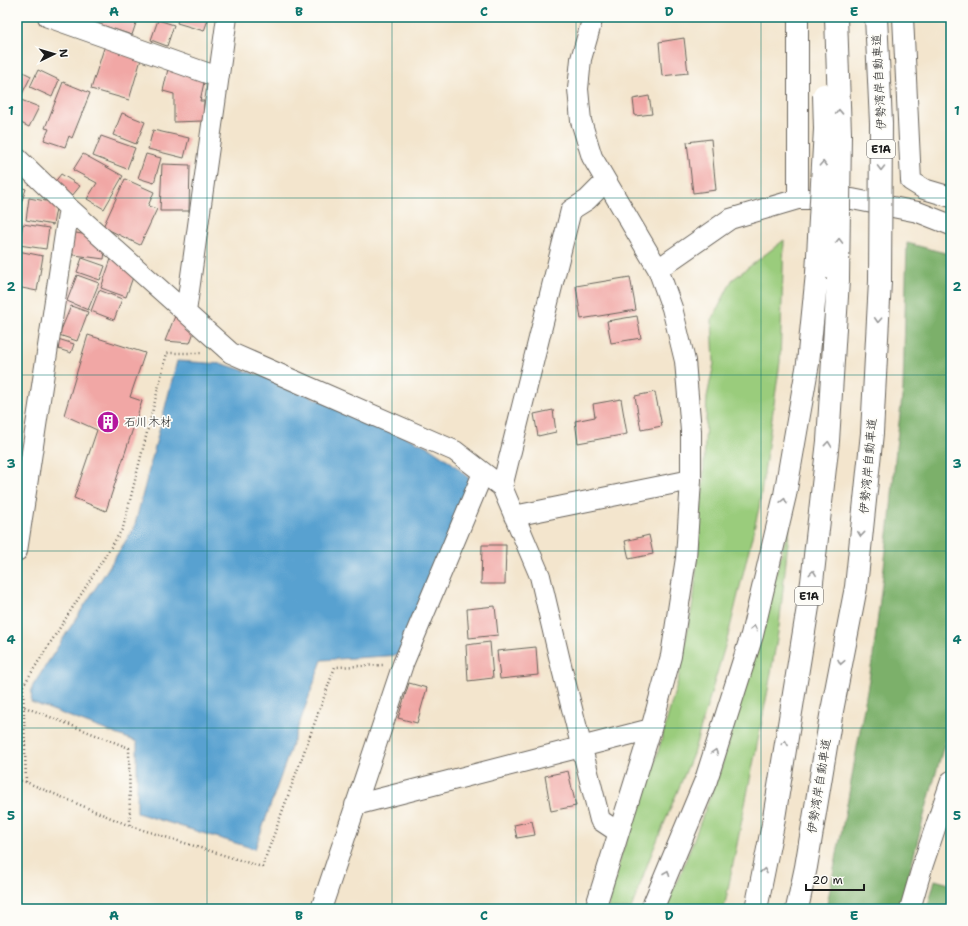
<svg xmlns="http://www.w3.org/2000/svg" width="968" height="926" viewBox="0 0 968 926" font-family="'Shantell Sans','Klee One',sans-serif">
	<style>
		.green { fill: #9acc7b; stroke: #5b744c }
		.forest { fill: #7bb06b; stroke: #4c6644 }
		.water { fill: #59a1d0; stroke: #3a5e76 }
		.building { fill: #f1a7a5 }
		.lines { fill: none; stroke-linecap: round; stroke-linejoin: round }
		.minor-casing { stroke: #67625a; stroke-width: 22 }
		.highway-casing { stroke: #67625a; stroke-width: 24 }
		.path { stroke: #67625a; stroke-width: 2.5; stroke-dasharray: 1 3; stroke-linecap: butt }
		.minor { stroke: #fff; stroke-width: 20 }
		.highway { stroke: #fff; stroke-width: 22 }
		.highway-bridge-casing { stroke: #67625a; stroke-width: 24; stroke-linecap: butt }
		.highway-bridge { stroke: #fff; stroke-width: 22 }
		.oneway { stroke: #999 }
		.grid { fill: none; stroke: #0f766e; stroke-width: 1; stroke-opacity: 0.55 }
		.labels { text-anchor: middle; stroke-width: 3.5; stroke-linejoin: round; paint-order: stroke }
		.shield { fill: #fdfcf7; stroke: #605f5e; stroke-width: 1 }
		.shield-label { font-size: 11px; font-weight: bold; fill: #1c1c1c }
		.street-label { font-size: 12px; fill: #1c1c1c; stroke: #fdfcf7 }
		.poi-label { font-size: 12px; fill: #1c1c1c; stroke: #fdfcf7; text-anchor: start }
		.neatline { fill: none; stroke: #0f766e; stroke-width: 1.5 }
		.grid-label { font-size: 13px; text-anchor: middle; font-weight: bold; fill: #0f766e }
	</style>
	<rect width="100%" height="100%" fill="#fdfcf7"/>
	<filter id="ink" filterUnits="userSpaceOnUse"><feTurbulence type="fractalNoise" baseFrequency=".025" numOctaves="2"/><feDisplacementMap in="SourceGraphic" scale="8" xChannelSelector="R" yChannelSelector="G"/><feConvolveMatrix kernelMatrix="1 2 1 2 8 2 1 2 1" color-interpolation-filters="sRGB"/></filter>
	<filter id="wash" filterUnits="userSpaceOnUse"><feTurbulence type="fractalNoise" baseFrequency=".012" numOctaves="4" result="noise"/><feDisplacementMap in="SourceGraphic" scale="16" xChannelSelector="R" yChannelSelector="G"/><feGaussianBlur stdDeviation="0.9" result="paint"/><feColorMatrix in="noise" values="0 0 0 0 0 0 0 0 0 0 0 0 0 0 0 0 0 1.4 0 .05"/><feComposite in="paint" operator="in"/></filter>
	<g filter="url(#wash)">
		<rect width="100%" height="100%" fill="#f3e5cd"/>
		<!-- green -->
		<path class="green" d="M784,240L780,362L759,508L728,636L693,754L649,860L631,909H608L620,858L654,766L678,680L694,597L703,484L707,397L714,363L712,320L732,280Z
			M790,523L779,627L768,690L724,909H664L682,870L721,768Z"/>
		<!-- forest -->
		<path class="forest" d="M907,243L945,253L951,257V720L925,812L900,909H826L848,799L873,656L890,518L896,448L903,389Z
			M935,880L946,883L951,885V909H927Z"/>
		<!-- water -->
		<path class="water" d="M177,361L223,364L268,378L429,447L451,462L473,482L401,655L322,660L255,849L137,813V742L31,702L32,687L134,528Z"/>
		<g id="blocks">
			<!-- building -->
			<path class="building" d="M101,17H138L132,35L99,24Z
				M179,17H209L204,31L177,23Z
				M158,20L174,25L167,46L151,40Z
				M684,38L688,73L662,76L659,42Z
				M105,45L142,56L129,100L91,89Z
				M17,69L31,76L17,104Z
				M168,69L205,78L200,101H204L203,121L174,122V94L163,91Z
				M38,70L59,80L52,97L30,87Z
				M63,82L90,93L72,138L69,136L65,147L44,140L49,129L45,128Z
				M649,96L652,114L635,116L633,99Z
				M21,100L39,107L29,127L17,121V109Z
				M122,113L145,122L136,144L113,135Z
				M153,130L189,138L184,158L148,149Z
				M101,136L135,148L127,169L93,156Z
				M711,139L716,190L693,193L687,142Z
				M83,154L123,176L104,209L87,199L97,183L73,170Z
				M146,154L161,158L154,183L138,178Z
				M162,164L190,165L189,211H160Z
				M61,174L80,186L72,196L54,183Z
				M125,179L154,192L148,206L157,209L140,245L103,227Z
				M17,186L26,189L17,215Z
				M29,198L57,203L53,225L26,220Z
				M23,224L49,228L46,249L19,245Z
				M70,232L94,236L93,243L106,244L104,259L67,254Z
				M18,251L43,256L37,291L17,287Z
				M112,256L134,274L126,297L101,288Z
				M82,258L105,266L100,280L77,272Z
				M77,275L99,283L88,310L67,301Z
				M630,277L636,310L581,319L576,286Z
				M99,290L122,299L114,320L91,311Z
				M71,306L88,312L77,341L59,335Z
				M175,316L195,329L190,343L165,341Z
				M637,316L641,338L611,343L607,321Z
				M88,335L145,353L130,397L142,401L106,511L74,498L97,430L64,415Z
				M58,339L74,344L71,353L55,348Z
				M655,392L662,426L641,430L635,396Z
				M621,399L627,434L578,443L575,421L595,417L593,404Z
				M553,410L556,432L538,436L534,414Z
				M649,535L653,554L629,559L625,541Z
				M482,545H506L505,584H481Z
				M495,606L498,635L469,638L467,609Z
				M490,642L493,678L468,681L466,645Z
				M536,647L538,675L500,679L497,651Z
				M409,683L427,688L417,723L398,718Z
				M568,771L576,806L551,811L545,776Z
				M532,821L535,835L517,838L514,825Z"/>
		</g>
	</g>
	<g filter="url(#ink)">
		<use href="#blocks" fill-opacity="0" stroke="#67625a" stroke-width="1"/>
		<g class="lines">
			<!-- minor casing -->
			<g class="minor-casing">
				<path id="minor" d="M48,17L218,77
					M593,17L581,59L578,89L581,121L592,157L658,269L672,308L685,361L691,431V480L686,558L671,656L651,729L595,909
					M903,17L911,181L924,189L951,197
					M17,158L69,208L231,353L455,451L502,487L540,576L561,665L600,820L618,832
					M798,199V17
					M658,269L730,219L798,199H852L918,212L951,225
					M186,312L227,17
					M502,487L571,210L587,200L606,181
					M514,516L691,480
					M17,551L69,208
					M355,805L651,729
					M321,909L403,664L483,473
					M910,909L923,864L951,781"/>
			</g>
			<!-- highway casing -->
			<g class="highway-casing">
				<path id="highway" d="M652,909L706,780L752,635L785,495L808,363L817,273
					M756,909L773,824L812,582L828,441L838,280
					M797,909L806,867L831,716L856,587L872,433L880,281"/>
			</g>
			<!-- path -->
			<path class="path" d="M17,704L129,748L130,826
				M17,780L26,782L130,826L262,867L335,667L383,665
				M26,782L23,686L123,528L167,353H201"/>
			<!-- minor -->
			<use href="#minor" class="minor"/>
			<!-- highway -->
			<use href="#highway" class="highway"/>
			<!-- highway-bridge casing -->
			<g class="highway-bridge-casing">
				<path id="highway-bridge" d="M836,17L840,134L838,280
					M876,17L881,123L880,281
					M817,273L825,129L824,95"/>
			</g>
			<!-- highway-bridge -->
			<use href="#highway-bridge" class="highway-bridge"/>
		</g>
		<!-- one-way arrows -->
		<defs><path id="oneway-chevron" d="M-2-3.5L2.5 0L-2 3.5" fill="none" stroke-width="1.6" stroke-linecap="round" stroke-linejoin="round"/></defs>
		<g class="oneway">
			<use href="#oneway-chevron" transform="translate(839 112) rotate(-92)"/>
			<use href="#oneway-chevron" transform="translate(823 164) rotate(-87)"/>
			<use href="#oneway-chevron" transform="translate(881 168) rotate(91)"/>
			<use href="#oneway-chevron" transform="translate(839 241) rotate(-89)"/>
			<use href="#oneway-chevron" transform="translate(878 320) rotate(93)"/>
			<use href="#oneway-chevron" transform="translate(828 444) rotate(-84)"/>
			<use href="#oneway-chevron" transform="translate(784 501) rotate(-77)"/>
			<use href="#oneway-chevron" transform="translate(861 534) rotate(96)"/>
			<use href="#oneway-chevron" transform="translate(813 573) rotate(-83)"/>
			<use href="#oneway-chevron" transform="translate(754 628) rotate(-77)"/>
			<use href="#oneway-chevron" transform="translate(841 662) rotate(101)"/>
			<use href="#oneway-chevron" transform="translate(785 743) rotate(-81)"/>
			<use href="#oneway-chevron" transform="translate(715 752) rotate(-72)"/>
			<use href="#oneway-chevron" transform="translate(764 871) rotate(-79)"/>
			<use href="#oneway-chevron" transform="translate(667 873) rotate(-68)"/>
		</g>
	</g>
	<!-- grid -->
	<path class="grid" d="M207,17V909M392,17V909M576,17V909M761,17V909M17,198H951M17,375H951M17,551H951M17,728H951"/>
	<!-- icons -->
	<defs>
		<g id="building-disc" transform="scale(1.15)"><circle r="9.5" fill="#b5179e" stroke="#fdfcf7"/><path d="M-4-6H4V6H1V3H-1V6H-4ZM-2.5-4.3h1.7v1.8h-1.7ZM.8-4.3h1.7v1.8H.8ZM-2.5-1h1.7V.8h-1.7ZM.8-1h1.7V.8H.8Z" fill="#fff"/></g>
	</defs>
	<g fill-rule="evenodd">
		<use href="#building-disc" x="108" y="422"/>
	</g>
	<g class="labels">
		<!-- shield labels -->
		<g class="shield">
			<rect x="867" y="140" width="28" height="18" rx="3"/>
			<rect x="795" y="587" width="28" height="18" rx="3"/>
		</g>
		<g class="shield-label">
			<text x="881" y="153">E1A</text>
			<text x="809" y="600">E1A</text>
		</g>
		<!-- street labels -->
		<g class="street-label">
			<text transform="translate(879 82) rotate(-93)" y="4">伊勢湾岸自動車道</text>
			<text transform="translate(868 466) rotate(-85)" y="4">伊勢湾岸自動車道</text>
			<text transform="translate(819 786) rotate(-81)" y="4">伊勢湾岸自動車道</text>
		</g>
		<!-- poi labels -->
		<g class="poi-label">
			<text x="124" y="426">石川木材</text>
		</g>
	</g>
	<!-- margin -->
	<rect width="968" height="926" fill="none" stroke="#fdfcf7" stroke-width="44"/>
	<!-- north arrow -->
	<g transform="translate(54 54) rotate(85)" stroke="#fdfcf7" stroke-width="3" paint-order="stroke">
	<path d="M0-3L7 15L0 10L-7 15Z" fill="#1c1c1c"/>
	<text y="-6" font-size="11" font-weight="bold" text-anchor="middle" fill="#1c1c1c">N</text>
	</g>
	<!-- scale -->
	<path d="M806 884v6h58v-6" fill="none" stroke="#1c1c1c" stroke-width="2"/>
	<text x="812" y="884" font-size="12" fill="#1c1c1c" stroke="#fdfcf7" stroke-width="3" paint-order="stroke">20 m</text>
	<rect x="22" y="22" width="924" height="882" class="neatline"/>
	<g class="grid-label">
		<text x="114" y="16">A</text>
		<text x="299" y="16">B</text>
		<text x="484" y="16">C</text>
		<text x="669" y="16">D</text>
		<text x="854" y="16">E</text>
		<text x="11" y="115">1</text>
		<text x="957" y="115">1</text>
		<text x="11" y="291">2</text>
		<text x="957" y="291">2</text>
		<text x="11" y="468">3</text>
		<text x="957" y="468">3</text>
		<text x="11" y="644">4</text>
		<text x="957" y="644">4</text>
		<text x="11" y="820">5</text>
		<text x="957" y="820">5</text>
		<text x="114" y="920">A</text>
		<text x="299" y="920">B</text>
		<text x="484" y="920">C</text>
		<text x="669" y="920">D</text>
		<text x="854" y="920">E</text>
	</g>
</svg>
